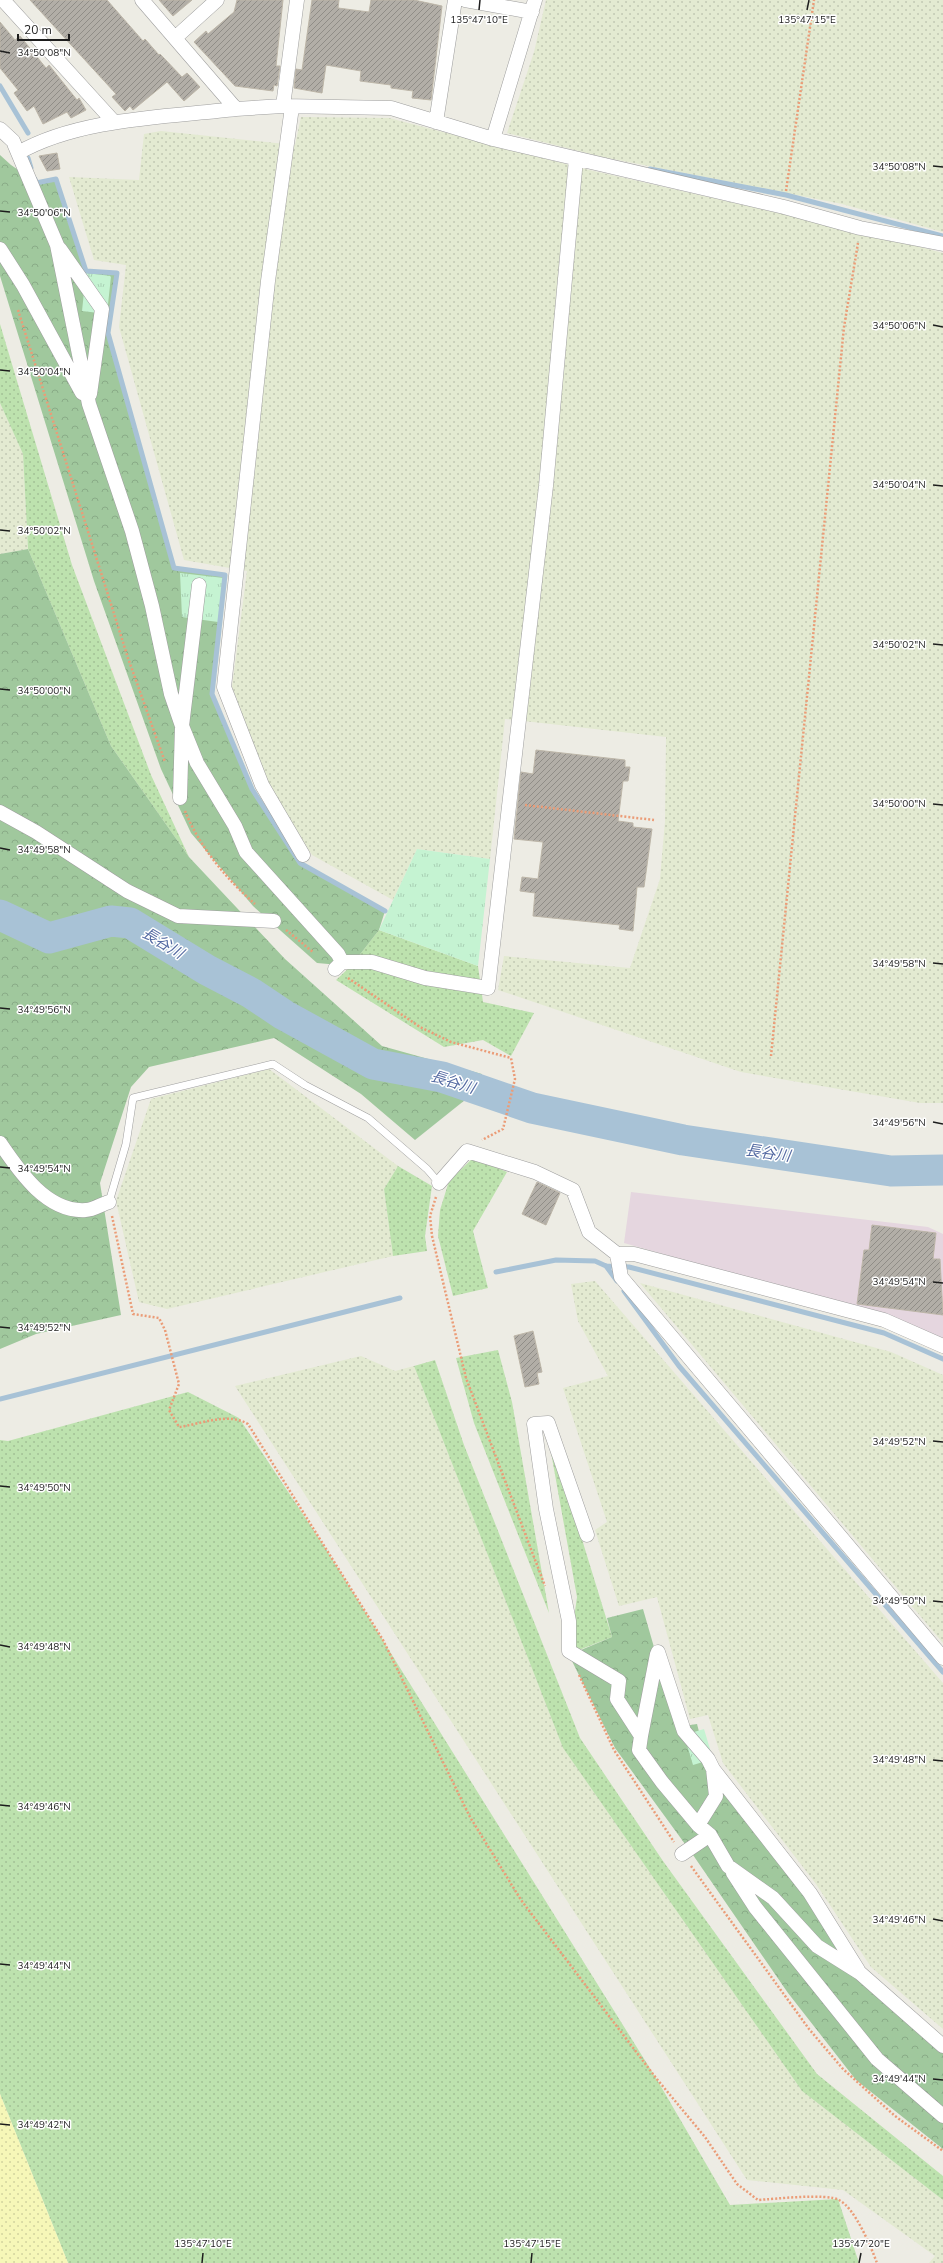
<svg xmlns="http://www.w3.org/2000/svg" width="943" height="2263" viewBox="0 0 943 2263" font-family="'Nunito Sans','Noto Sans JP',sans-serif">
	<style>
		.industrial { fill: #e5d6df }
		.farmland { fill: url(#farmland-dots) }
		.grass { fill: url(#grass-dots) }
		.forest { fill: url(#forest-crowns) }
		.sand { fill: url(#sand-dots) }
		.park { fill: url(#park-tufts) }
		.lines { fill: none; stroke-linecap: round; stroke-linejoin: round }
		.stream { stroke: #a8c2d6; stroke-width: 5 }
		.river { stroke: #a8c2d6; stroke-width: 31 }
		.building { fill: url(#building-hatch); stroke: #bdb6a8 }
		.lane-casing { stroke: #9e9e9e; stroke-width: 8 }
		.street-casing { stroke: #9e9e9e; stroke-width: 15 }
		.path { stroke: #eb9c77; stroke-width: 2.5; stroke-dasharray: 2 2; stroke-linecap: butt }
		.lane { stroke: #fff; stroke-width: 7 }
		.street { stroke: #fff; stroke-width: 14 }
		.ticks { fill: none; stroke: #1d1d1d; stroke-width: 1.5 }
		.labels { text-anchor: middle; stroke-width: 3; stroke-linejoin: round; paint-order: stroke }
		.water-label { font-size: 15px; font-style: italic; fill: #546aa2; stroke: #fff }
		.ticks-label { font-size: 10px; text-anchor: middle; fill: #1d1d1d; stroke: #fff; stroke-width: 3; stroke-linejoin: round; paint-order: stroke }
	</style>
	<defs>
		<pattern id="farmland-dots" width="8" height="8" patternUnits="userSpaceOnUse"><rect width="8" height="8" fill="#e3ead1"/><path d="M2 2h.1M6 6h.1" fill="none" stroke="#c2c8b3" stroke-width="1.8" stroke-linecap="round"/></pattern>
		<pattern id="grass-dots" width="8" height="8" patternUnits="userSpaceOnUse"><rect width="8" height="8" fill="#bde2ae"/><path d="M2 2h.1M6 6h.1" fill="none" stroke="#a2c195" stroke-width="1.8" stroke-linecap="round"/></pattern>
		<pattern id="forest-crowns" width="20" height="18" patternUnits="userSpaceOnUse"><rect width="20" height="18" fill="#a0c89d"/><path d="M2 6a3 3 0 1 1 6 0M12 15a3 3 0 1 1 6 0" fill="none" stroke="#89ab87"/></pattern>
		<pattern id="sand-dots" width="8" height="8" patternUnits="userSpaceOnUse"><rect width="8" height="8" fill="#f6f7b8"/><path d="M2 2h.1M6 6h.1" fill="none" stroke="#d2d39e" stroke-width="1.8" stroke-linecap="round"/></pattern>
		<pattern id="park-tufts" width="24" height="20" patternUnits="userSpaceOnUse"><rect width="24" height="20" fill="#c5f3d2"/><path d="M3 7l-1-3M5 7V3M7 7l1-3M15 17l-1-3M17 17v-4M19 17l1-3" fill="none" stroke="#a9d0b4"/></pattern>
		<pattern id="building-hatch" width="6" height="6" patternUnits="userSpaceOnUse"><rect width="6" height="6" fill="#b2aea7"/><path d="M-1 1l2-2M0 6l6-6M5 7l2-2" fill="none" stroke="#908d87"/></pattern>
	</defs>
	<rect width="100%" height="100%" fill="#edece4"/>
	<!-- industrial -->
	<path class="industrial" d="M631,1192L928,1227L943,1234V1342L881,1316L624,1243Z"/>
	<!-- farmland -->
	<path class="farmland" d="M546,0H943V232L842,204L603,157L507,133L534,52Z
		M301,117L389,118L585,169L875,235L943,253V1103H920L741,1072L498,990L504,956L630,968L660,879L665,821L666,737L505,719L490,859L417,849L393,900L312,855L270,787L232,687L247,571L184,560L119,327L126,265L94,260L69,177L139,180L144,134L161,131L295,145Z
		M0,403L23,454L28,549L0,554Z
		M269,1069L398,1166L384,1189L393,1256L167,1309L139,1302L116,1201L151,1099Z
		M595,1281L943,1683V2029L871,1967L816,1884L723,1763L708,1715L690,1719L657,1597L619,1606L595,1530L607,1522L563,1388L608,1376L578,1321L571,1284Z
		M640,1283L891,1352L943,1375V1643Z
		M361,1356L395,1371L414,1366L563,1748L802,2091L943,2200V2263H929L935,2256L843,2190L747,2180L235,1386Z"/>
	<!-- grass -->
	<path class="grass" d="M0,324L72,565L151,775L189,857L111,746L28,549L23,454L0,403Z
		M379,930L478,966L483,1002L534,1013L511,1056L483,1040L444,1047L336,980L351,966Z
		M473,1158L507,1172L473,1231L488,1288L453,1296L438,1236L440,1210L449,1181Z
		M398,1166L432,1186L425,1236L427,1251L393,1256L384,1189Z
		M498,1350L512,1402L549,1613L474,1423L456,1358Z
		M435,1360L464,1445L580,1738L663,1861L817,2074L943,2176V2200L802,2091L563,1748L414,1366Z
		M188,1392L239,1418L324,1546L656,2078L730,2205L838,2199L859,2263H68L0,2094V1440L8,1441Z
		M545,1419L612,1637L569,1654L577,1597Z"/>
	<!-- forest -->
	<path class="forest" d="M0,155L11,165L36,182L56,179L86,271L117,273L108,333L174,568L225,575L212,694L252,789L300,863L385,911L379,930L351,966L317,963L253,906L191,833L161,769L94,581L0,276Z
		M28,549L111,746L189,857L285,959L382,1046L482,1074L480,1088L415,1140L361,1094L274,1038L149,1067L131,1087L100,1183L121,1315L36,1334L0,1349V554Z
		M643,1609L677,1727L697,1724L709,1769L807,1895L855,1974L943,2050V2149L856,2080L788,1993L693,1855L615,1748L569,1655L612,1637L607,1618Z"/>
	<!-- sand -->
	<path class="sand" d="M0,2094L68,2263H0Z"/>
	<!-- park -->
	<path class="park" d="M86,273L111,276L107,314L82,311Z
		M180,573L224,578L218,622L182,617Z
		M417,849L490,859L478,966L379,930Z
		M704,1729L713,1759L693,1765L684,1735Z"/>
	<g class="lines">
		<!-- stream -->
		<path class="stream" d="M0,86L28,133
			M28,158L31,168
			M650,169L786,195L943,236
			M35,179L36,183L56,179L86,271L117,273L108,333L174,568L225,575L212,694L252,789L300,863L385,911
			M606,1266L617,1281
			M496,1272L556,1260L595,1261L606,1266L629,1267L884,1333L943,1359
			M624,1291L679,1366L943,1672
			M0,1399L400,1298"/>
		<!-- river -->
		<path class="river" d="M0,915L49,938L111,921L130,923L207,970L251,993L284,1015L373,1064L442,1077L532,1108L683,1140L891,1171L943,1170"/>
	</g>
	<!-- building -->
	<path class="building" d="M30,0H107L143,41L145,39L159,55L160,54L182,77L187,73L200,87L184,101L167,82L133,110L130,106L125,111L112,97L116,94Z
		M159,0H192L173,16Z
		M237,0H283L276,66H280L277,86L274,85L273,91L235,86L194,42L206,31L208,34L234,12Z
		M312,0H339L338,8L369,12L371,0H414L442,6L431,100L412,98L413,91L391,88V85L360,81L361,71L326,65L322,93L294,88L296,69L302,70Z
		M0,22L15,40L20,36L46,68L49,65L77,100L79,98L86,110L71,118L67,112L43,124L34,106L27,111L14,93L18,90L0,68Z
		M57,153L60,169L47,171L39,156Z
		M536,750L625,760V767H630L628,781H623L618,821L633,823V827L652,829L644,887H637L633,931L619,929L620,925L533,916L535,893L520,891L522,877L538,879L543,842L514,839L521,772L533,774Z
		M537,1182L560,1193L546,1225L522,1214Z
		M872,1225L936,1233L933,1259H940L943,1315L857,1304L864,1250H869Z
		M533,1331L542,1372L537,1373L539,1384L525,1387L514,1336Z"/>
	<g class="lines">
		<!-- lane casing -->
		<g class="lane-casing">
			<path id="lane" d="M109,1202L126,1144L133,1098L273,1064L305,1085L368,1118L427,1169L439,1183"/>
		</g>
		<!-- street casing -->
		<g class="street-casing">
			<path id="street" d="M3,0L114,122
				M142,0L236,109L283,106L391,108L493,139L784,207L860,228L943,244
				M465,0L532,12
				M175,38L217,0
				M283,106L297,0
				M292,107L268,281L224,687L262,785L303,855
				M436,122L455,0
				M0,129L13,141L57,245L89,404L132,531L152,606L171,694L182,726L197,763L235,826L246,852L338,954L342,962
				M493,139L535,0
				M18,153C79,118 168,117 236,109
				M0,249L23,285L82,393
				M60,249L102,309L90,394
				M180,798L182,726L199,585
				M0,812L36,832L127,891L178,916L274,921
				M335,969L342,962H372L425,978L488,988L546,486L576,159
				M0,1143C19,1171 47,1213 86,1210C93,1210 102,1204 109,1202
				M439,1183L467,1151L535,1172L573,1190L589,1232L617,1254H634L884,1320L943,1346
				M617,1254L621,1277L943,1658
				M587,1535L548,1423L534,1424L546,1509L569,1621V1651L619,1681L617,1699L641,1736L639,1750L662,1782L698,1825L710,1835L728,1866L773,1898L817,1946L860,1973L943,2046
				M658,1652L684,1731L708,1759L713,1769L716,1796L698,1825
				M641,1736L657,1654
				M713,1769L810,1893L858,1970
				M682,1854L710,1835
				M733,1873L755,1907L877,2059L943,2116"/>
		</g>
		<!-- path -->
		<path class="path" d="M786,191L814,0
			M18,310L128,658L165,762
			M525,805L654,820
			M185,811C199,846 227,880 255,904
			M286,930L313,952
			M348,978L420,1027L451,1042L511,1058L515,1079L503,1129L482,1140
			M771,1056L844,327L858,243
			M436,1197L430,1216L432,1236L466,1378L545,1586
			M112,1216L133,1314L159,1318L165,1330L179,1384L169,1410L179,1427C201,1424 228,1412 248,1424L383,1640L470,1817L521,1900L656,2078L705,2137L737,2184L758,2200C774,2199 827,2193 839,2200C855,2208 871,2247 877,2263
			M579,1675L614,1750L674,1842
			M691,1866L809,2029L843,2069L895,2116L943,2151"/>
		<!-- lane -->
		<use href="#lane" class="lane"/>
		<!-- street -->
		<use href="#street" class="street"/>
	</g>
	<!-- ticks -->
	<path class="ticks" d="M479,10L480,0M807,10L809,0M0,51L10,53M933,166L943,167M0,211L10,212M933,325L943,327M0,370L10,371M933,485L943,486M0,530L10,531M933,644L943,645M0,689L10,690M933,804L943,805M0,848L10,850M933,963L943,964M0,1008L10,1009M933,1122L943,1124M0,1167L10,1168M933,1282L943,1283M0,1327L10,1328M933,1441L943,1442M0,1486L10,1487M933,1601L943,1602M0,1645L10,1647M933,1760L943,1761M0,1805L10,1806M933,1919L943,1921M0,1964L10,1965M933,2079L943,2080M0,2124L10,2125M202,2263L203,2253M531,2263L532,2253M859,2263L861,2253"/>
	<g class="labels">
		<!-- water labels -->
		<g class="water-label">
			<text transform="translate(163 943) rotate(31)" y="5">長谷川</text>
			<text transform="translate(453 1082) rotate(17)" y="5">長谷川</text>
			<text transform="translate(768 1153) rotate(8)" y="5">長谷川</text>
		</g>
	</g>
	<g class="ticks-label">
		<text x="479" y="23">135°47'10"E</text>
		<text x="807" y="23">135°47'15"E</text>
		<text x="44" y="56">34°50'08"N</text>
		<text x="899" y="170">34°50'08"N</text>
		<text x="44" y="216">34°50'06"N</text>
		<text x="899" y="329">34°50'06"N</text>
		<text x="44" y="375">34°50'04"N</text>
		<text x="899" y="488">34°50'04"N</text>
		<text x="44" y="534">34°50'02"N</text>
		<text x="899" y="648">34°50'02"N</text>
		<text x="44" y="694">34°50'00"N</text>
		<text x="899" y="807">34°50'00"N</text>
		<text x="44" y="853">34°49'58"N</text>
		<text x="899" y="967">34°49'58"N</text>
		<text x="44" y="1013">34°49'56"N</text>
		<text x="899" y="1126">34°49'56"N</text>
		<text x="44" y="1172">34°49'54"N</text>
		<text x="899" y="1285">34°49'54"N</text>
		<text x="44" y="1331">34°49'52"N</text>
		<text x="899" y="1445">34°49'52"N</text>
		<text x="44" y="1491">34°49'50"N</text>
		<text x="899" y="1604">34°49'50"N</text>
		<text x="44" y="1650">34°49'48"N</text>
		<text x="899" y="1763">34°49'48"N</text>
		<text x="44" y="1810">34°49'46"N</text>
		<text x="899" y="1923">34°49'46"N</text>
		<text x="44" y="1969">34°49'44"N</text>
		<text x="899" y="2082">34°49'44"N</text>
		<text x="44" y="2128">34°49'42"N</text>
		<text x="203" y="2247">135°47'10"E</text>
		<text x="532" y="2247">135°47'15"E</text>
		<text x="861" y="2247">135°47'20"E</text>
	</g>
	<!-- scale -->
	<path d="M18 34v6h51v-6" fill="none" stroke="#1d1d1d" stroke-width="2"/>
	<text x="24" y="34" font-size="12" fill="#1d1d1d" stroke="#ffffff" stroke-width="3" paint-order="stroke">20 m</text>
</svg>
